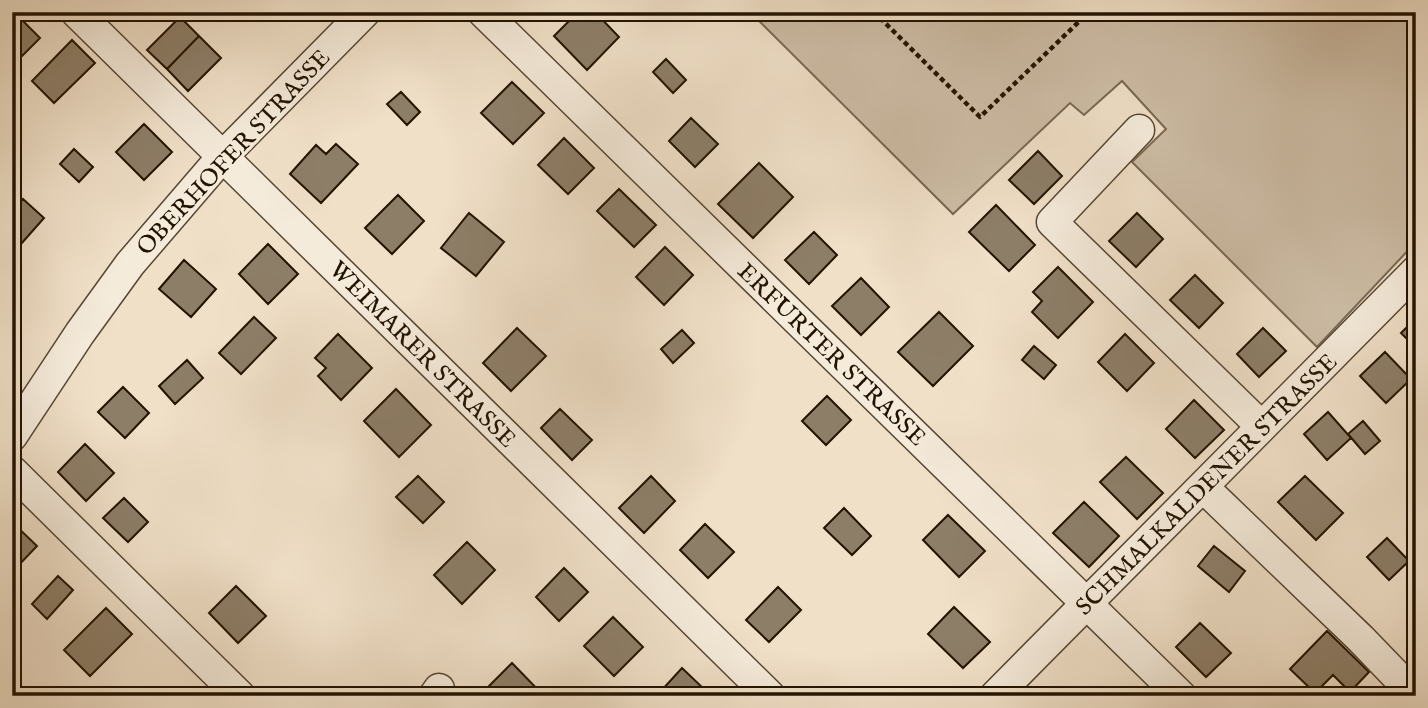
<svg xmlns="http://www.w3.org/2000/svg" width="1428" height="708" viewBox="0 0 1428 708" font-family="'IM FELL English',serif">
	<style>
		.green { fill: #cdbda6; stroke: #786854; stroke-width: 2 }
		.building { fill: #8d7e68; stroke: #221301; stroke-width: 2 }
		.lines { fill: none; stroke-linecap: round; stroke-linejoin: round }
		.minor-casing { stroke: #564633; stroke-width: 33 }
		.path { stroke: #221301; stroke-width: 4.5; stroke-dasharray: 5 3.5; stroke-linecap: butt }
		.minor { stroke: #f5ebdb; stroke-width: 30 }
		.labels { text-anchor: middle; stroke-width: 6; stroke-linejoin: round; paint-order: stroke }
		.street-label { font-size: 24px; fill: #221301; stroke: #f5ebdb }
	</style>
	<rect width="100%" height="100%" fill="#f0e0c8"/>
	<filter id="stains"><feTurbulence type="fractalNoise" baseFrequency=".00286" numOctaves="4"/><feColorMatrix values="0 0 0 0 .2 0 0 0 0 .09 0 0 0 0 .02 0 0 0 .5 -.17"/></filter>
	<radialGradient id="worn" r=".72"><stop offset=".6" stop-color="#630" stop-opacity="0"/><stop offset="1" stop-color="#630" stop-opacity=".3"/></radialGradient>
	<!-- green -->
	<path class="green" d="M750,12H1416V242L1317,347L1132,162L1166,129L1122,81L1084,115L1070,103L953,214Z"/>
	<!-- building -->
	<path class="building" d="M578,12H595L619,37L587,70L554,36Z
		M180,17L199,36L167,69L147,50Z
		M20,18L40,38L21,57L12,48V26Z
		M199,36L221,58L188,91L167,69Z
		M72,40L95,63L54,103L32,81Z
		M666,59L686,80L673,93L653,72Z
		M512,82L544,113L513,144L481,113Z
		M401,92L420,112L407,125L387,104Z
		M691,118L718,144L695,167L669,141Z
		M144,124L172,152L144,180L116,152Z
		M564,138L594,168L568,194L538,165Z
		M336,144L358,164L321,203L290,174L316,145L326,154Z
		M74,149L93,167L79,182L60,164Z
		M1038,151L1062,176L1034,204L1009,180Z
		M759,163L793,197L753,238L718,204Z
		M619,189L656,225L634,247L597,211Z
		M398,195L424,221L392,254L365,228Z
		M23,199L44,218L21,244L12,236V211Z
		M996,205L1035,245L1009,271L969,232Z
		M469,213L504,242L476,276L441,248Z
		M1137,213L1163,239L1136,267L1109,241Z
		M814,232L837,255L809,284L785,260Z
		M268,244L298,274L268,304L239,274Z
		M665,247L693,275L664,305L636,277Z
		M184,260L216,289L191,317L159,289Z
		M1058,267L1093,302L1058,338L1032,312L1042,301L1033,292Z
		M1195,275L1223,303L1199,328L1170,300Z
		M861,278L889,307L861,335L832,306Z
		M939,312L973,346L933,386L898,352Z
		M254,317L276,338L241,374L219,353Z
		M1416,318V348L1401,333Z
		M517,328L546,356L511,391L483,363Z
		M1263,328L1286,351L1259,377L1237,354Z
		M682,330L694,343L673,363L661,349Z
		M338,334L372,368L341,400L318,376L326,368L315,358Z
		M1125,334L1154,363L1127,391L1098,362Z
		M1034,346L1056,365L1044,379L1022,360Z
		M1385,352L1411,379L1386,403L1360,376Z
		M187,360L203,378L175,404L159,386Z
		M123,387L149,413L125,438L98,412Z
		M396,389L431,425L399,457L364,421Z
		M827,396L851,420L826,445L802,421Z
		M1194,400L1224,430L1195,458L1166,429Z
		M560,409L592,440L572,460L541,428Z
		M1328,412L1351,438L1327,460L1304,434Z
		M1363,421L1380,441L1365,454L1348,434Z
		M85,444L114,473L86,501L58,472Z
		M1126,457L1163,493L1137,519L1100,482Z
		M418,476L444,502L423,523L396,497Z
		M651,476L675,501L644,533L619,508Z
		M1305,476L1343,513L1316,540L1278,502Z
		M124,498L148,522L128,542L103,518Z
		M1084,502L1119,536L1089,567L1053,533Z
		M844,508L871,536L852,555L824,528Z
		M948,515L985,551L959,577L923,540Z
		M12,522L37,546L15,569L12,566Z
		M705,524L734,552L708,578L680,550Z
		M1387,538L1409,561L1389,580L1367,557Z
		M467,542L495,570L462,604L434,575Z
		M1214,546L1245,571L1229,592L1198,566Z
		M564,568L588,592L559,621L536,597Z
		M58,576L73,590L47,619L32,604Z
		M236,586L266,616L238,643L209,613Z
		M778,587L801,610L769,642L746,620Z
		M954,607L990,642L963,668L928,634Z
		M106,608L132,634L90,676L64,650Z
		M613,617L643,647L614,676L584,646Z
		M1200,623L1231,653L1206,677L1176,647Z
		M1327,631L1369,672L1350,692L1333,675L1315,693L1290,669Z
		M512,663L544,696L480,695Z
		M682,668L705,690L700,696H666L661,691Z"/>
	<g class="lines">
		<!-- minor casing -->
		<g class="minor-casing">
			<path id="minor" d="M76,12L770,696
				M483,12L1181,696
				M1139,130L1052,222L1261,426
				M12,436L80,333L130,264L222,157L365,12
				M12,471L240,696
				M1203,487L1361,639L1416,696
				M434,696L439,689
				M995,696L1416,271"/>
		</g>
		<!-- path -->
		<path class="path" d="M874,12L980,117L1089,12"/>
		<!-- minor -->
		<use href="#minor" class="minor"/>
	</g>
	<g class="labels">
		<!-- street labels -->
		<g class="street-label">
			<text transform="translate(233 152) rotate(-47)" y="8">OBERHOFER STRASSE</text>
			<text transform="translate(423 354) rotate(45)" y="8">WEIMARER STRASSE</text>
			<text transform="translate(832 354) rotate(44)" y="8">ERFURTER STRASSE</text>
			<text transform="translate(1206 484) rotate(-45)" y="8">SCHMALKALDENER STRASSE</text>
		</g>
	</g>
	<!-- margin -->
	<rect width="1428" height="708" fill="none" stroke="#f0e0c8" stroke-width="42"/>
	<rect x="14" y="14" width="1400" height="680" fill="none" stroke="#221301" stroke-width="3.5"/>
	<rect x="21" y="21" width="1386" height="666" fill="none" stroke="#221301" stroke-width="2"/>
	<rect width="100%" height="100%" filter="url(#stains)"/>
	<rect width="100%" height="100%" fill="url(#worn)"/>
</svg>
